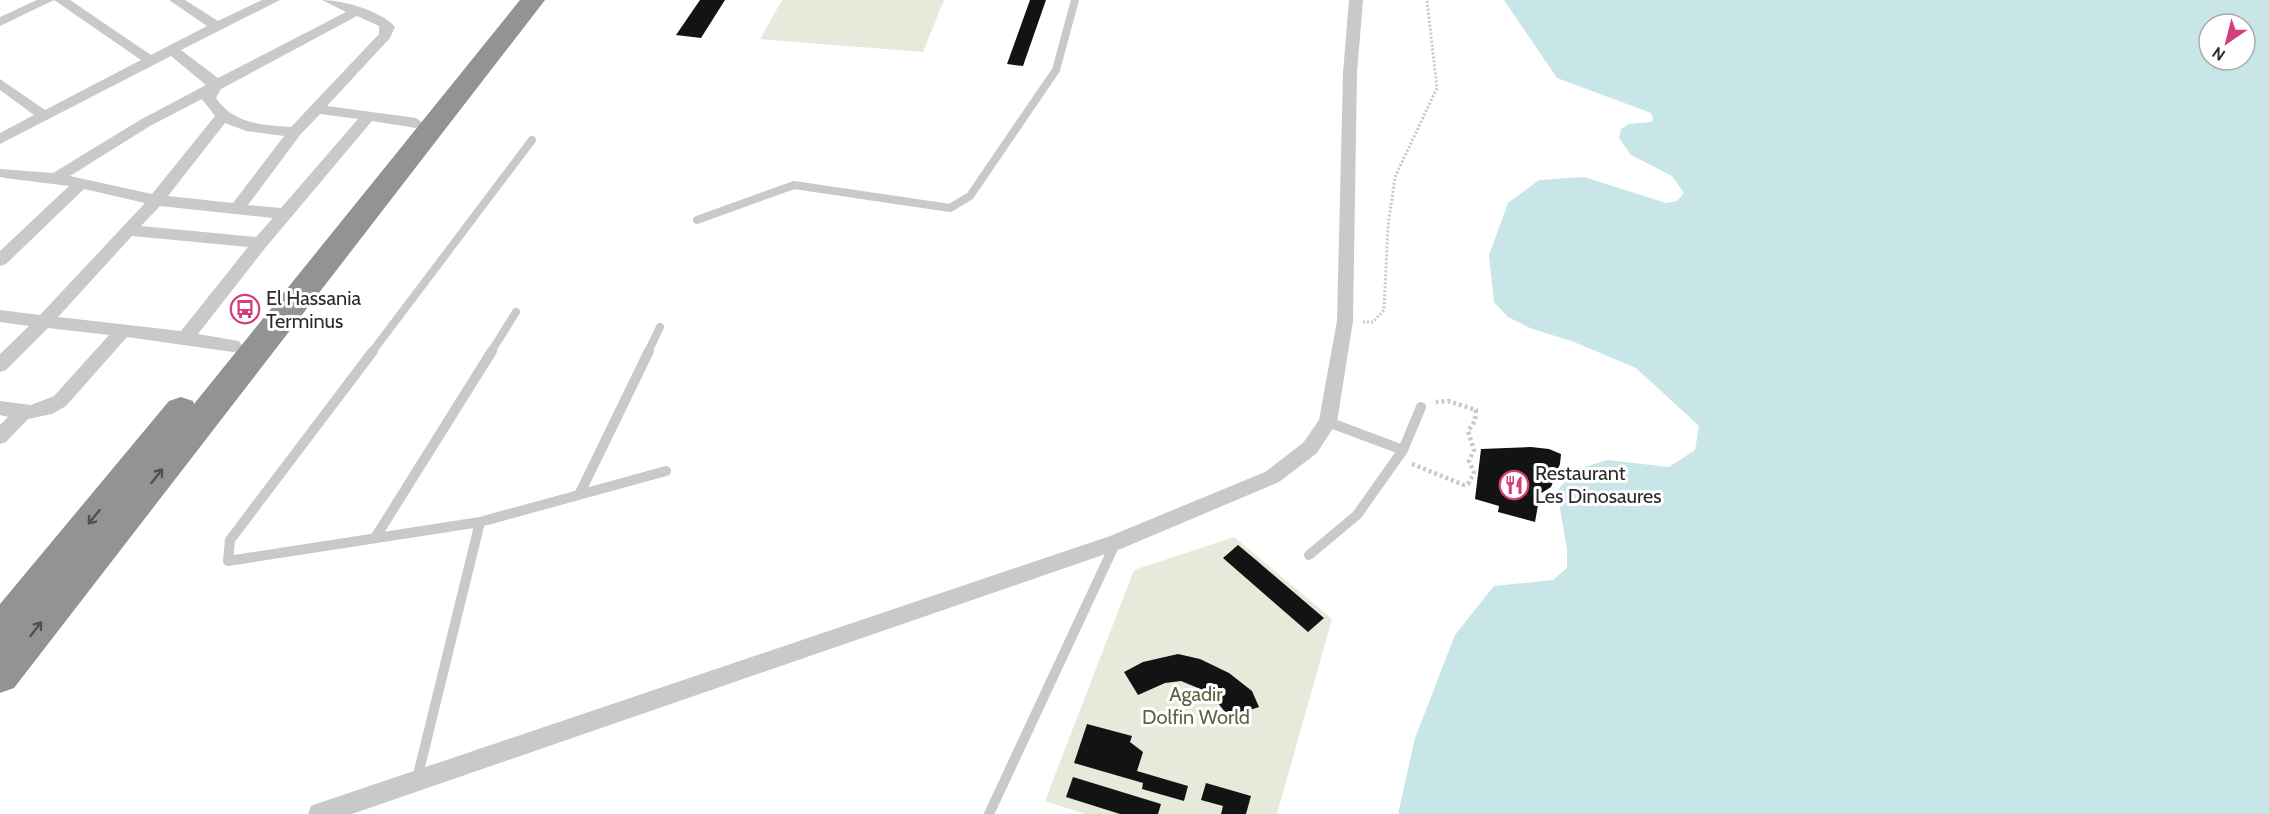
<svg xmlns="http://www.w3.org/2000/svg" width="2269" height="814" viewBox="0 0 2269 814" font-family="Cabin,sans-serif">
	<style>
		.green { fill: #e7e9db }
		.water { fill: #c8e6e7; fill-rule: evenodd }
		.building { fill: #131313 }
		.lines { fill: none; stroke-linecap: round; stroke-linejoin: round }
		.path-far1 { stroke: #c9c9c9; stroke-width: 3; stroke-dasharray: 2 2; stroke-linecap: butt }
		.path { stroke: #c9c9c9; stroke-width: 4.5; stroke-dasharray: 3 3; stroke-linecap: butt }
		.lane-far1 { stroke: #c9c9c9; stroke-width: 8 }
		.lane { stroke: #c9c9c9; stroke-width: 10 }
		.street { fill: #c9c9c9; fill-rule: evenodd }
		.highway { fill: #939393; fill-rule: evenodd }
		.oneway { stroke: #505050 }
		.labels { text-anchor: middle; stroke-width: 6; stroke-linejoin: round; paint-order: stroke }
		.poi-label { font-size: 20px; fill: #2c2c2c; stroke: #fff; text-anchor: start }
		.park-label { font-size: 20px; fill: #5c633e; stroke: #fff }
	</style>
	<rect width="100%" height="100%" fill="#fff"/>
	<!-- green -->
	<path class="green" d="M782,0H944L923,52L760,39Z
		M1234,537L1332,619L1277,814H1085L1045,801L1134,570Z"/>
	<!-- water -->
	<path class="water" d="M1504,0H2269V814H1398L1415,738L1455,635L1494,586L1553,580L1567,568V549L1557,491L1575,470L1607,460L1669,467L1695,450L1699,426L1636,368L1574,342L1530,328L1508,317L1494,302L1489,255L1508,203L1539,180L1584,177L1666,203L1677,201L1684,193L1672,176L1631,155L1619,138L1621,129L1629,124L1651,122L1653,119L1651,113L1557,78ZM2209,24H2245V60H2209Z"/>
	<!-- building -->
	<path class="building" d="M700,0H725L701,38L676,35Z
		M1030,0H1046L1023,66L1007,64Z
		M1531,447L1549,449L1561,454L1560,464L1551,487L1540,494L1535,522L1498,512L1499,506L1475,499L1481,449Z
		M1238,545L1256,560L1324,618L1308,632L1223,558Z
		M1178,654L1200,659L1229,673L1252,691L1259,707L1229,717L1210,693L1181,681L1165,683L1138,695L1124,672L1143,662Z
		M1087,724L1132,736L1130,742L1143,752L1137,771L1188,786L1184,801L1142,789L1143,783L1074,763Z
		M1073,777L1161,804L1158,814H1120L1066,797Z
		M1206,783L1251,796L1246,814H1221L1223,806L1201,800Z"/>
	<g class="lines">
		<!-- path-far1 -->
		<path class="path-far1" d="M1363,322H1373L1384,310L1388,226L1395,177L1437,88L1427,0"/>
		<!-- path -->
		<path class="path" d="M1412,464L1464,485L1468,484L1474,473L1469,461L1474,450L1468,431L1475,421L1476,410L1448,401L1436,402"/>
		<!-- lane-far1 -->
		<path class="lane-far1" d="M697,220L794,185L950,208L970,196L1056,70L1075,0
			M372,352L532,140
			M491,352L516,312
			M648,352L660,327"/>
		<!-- lane -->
		<path class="lane" d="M373,351L230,540L228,561L480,522L417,779
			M1328,422L1403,450L1421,407
			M579,495L649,351
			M480,522L666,471
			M375,538L492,351
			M1309,555L1357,515L1403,450
			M989,814L1116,542"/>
		<!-- street -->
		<path class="street" d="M37,0H70L151,55L207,26L169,0H185L218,21L262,0H280L181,50L218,78L346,12L322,0C342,0 382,11 395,27L390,38L327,106L416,118L423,123L416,128L372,121L266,247L198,334L239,341L242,346L239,351L233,352L127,337L66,406L52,414L28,419L6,442L0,444V425L8,417L0,415V401L31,405L54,396L109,335L48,328L6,370L0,372V354L29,326L0,322V310L40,315L145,203L84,189L6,264L0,266V251L69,186L5,178L0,177V169L53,173L140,120L206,85L171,56L0,144V133L34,115L0,90V79L45,110L141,60L54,0L0,26V17ZM357,16L379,26V34L291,127C263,125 233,124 216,98L221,89ZM202,99L215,116L152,194L70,176L150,126ZM320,114L358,119L281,208L248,205L300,135ZM225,123L246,131L284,136L233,203L168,196ZM160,206L273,218L256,237L141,226ZM132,236L248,247L181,331L58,317Z
			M1349,0H1363L1357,73L1353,321L1337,422L1317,453L1279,482L1123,548L352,814H308L311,806L319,803L1110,536L1265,472L1303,443L1319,420L1337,321L1343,73Z"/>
		<!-- highway -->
		<path class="highway" d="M520,0H545L14,688L0,693V604L169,401L181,397L193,401L194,404Z"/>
	</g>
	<!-- one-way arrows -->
	<defs><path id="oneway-shaft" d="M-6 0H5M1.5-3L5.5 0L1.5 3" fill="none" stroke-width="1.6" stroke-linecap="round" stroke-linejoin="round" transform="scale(1.5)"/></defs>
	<g class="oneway">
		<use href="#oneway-shaft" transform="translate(157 476) rotate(-52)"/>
		<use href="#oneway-shaft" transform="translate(94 517) rotate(129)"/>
		<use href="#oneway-shaft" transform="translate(36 629) rotate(-52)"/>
	</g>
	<!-- icons -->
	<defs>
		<g id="bus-ring" transform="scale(1.5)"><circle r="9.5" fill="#fff" stroke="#d53d7b" stroke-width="1.5"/><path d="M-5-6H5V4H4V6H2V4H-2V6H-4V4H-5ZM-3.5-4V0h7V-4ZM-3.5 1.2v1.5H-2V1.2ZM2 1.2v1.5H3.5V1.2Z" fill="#d53d7b"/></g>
		<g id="restaurant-ring" transform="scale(1.5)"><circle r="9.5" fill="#fff" stroke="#d53d7b" stroke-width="1.5"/><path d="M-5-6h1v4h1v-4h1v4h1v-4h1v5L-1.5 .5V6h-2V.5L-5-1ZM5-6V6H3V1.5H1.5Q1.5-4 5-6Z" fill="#d53d7b"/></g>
	</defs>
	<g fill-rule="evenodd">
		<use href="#bus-ring" x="245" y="309"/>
		<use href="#restaurant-ring" x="1514" y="485"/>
	</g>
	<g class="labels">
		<!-- poi labels -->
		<g class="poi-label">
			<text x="266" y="305">El Hassania<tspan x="266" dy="23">Terminus</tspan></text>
			<text x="1535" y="480">Restaurant<tspan x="1535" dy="23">Les Dinosaures</tspan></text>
		</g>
		<!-- park labels -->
		<g class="park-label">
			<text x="1196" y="701">Agadir<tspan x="1196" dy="23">Dolfin World</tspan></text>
		</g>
	</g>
	<!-- north arrow -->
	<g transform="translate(2227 42) rotate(215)"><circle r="28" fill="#ffffff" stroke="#ababab" stroke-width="1.5"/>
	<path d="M0-4.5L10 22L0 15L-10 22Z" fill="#d53d7b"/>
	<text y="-9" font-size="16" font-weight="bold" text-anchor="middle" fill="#2c2c2c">N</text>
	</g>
</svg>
